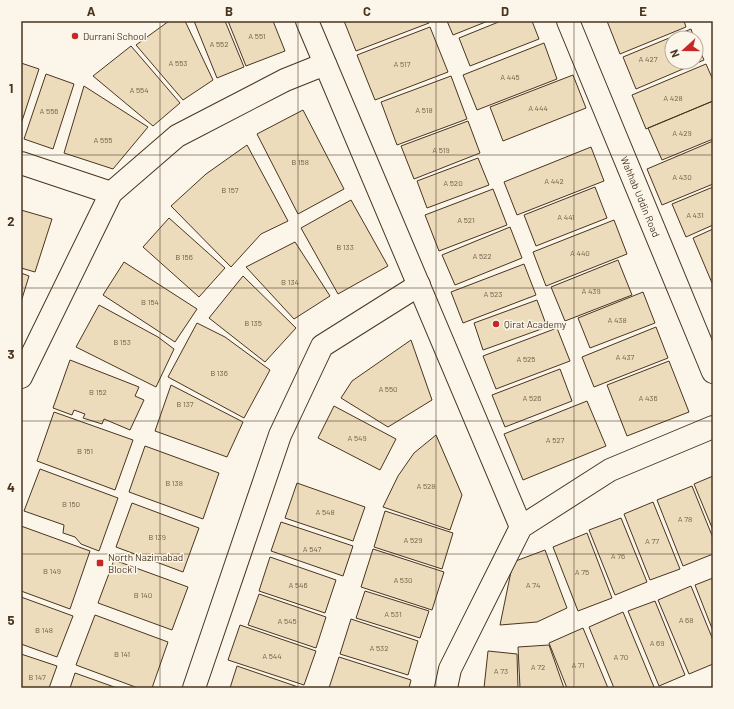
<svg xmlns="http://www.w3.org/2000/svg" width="734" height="709" viewBox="0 0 734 709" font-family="Barlow,sans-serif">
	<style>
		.building { fill: #ecdcbc; stroke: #4a3520 }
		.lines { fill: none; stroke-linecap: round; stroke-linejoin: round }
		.minor-casing { stroke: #4a3520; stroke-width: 24 }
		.minor { stroke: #fbf6e9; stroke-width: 22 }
		.grid { fill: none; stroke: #4a3520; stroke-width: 1; stroke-opacity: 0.55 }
		.poi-dot { fill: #c62828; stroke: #fbf6e9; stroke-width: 1.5 }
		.labels { text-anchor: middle; stroke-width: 3; stroke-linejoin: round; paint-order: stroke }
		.number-label { font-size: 8px; fill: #725f47 }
		.poi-label { font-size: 10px; fill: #4a3520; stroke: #fbf6e9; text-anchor: start }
		.street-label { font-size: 10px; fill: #4a3520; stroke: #fbf6e9 }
		.neatline { fill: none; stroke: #4a3520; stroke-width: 1.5 }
		.grid-label { font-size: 13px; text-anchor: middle; font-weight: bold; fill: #4a3520 }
	</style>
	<rect width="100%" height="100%" fill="#fbf6e9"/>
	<!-- building -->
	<path class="building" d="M169,21H185L213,80L183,100L136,45Z
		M194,21H225L244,67L217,78Z
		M228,21H273L285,51L246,66Z
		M344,21H428L429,23L356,51Z
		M447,21H488L453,35Z
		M501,21H532L539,39L470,66L459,38Z
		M607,21H684L686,27L620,54Z
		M430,27L448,72L375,100L357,55Z
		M691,29L694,38H672V62H696V42L704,60L636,89L623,57Z
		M544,43L557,79L477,110L463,75Z
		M131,46L180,103L153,126L93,76Z
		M21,63L39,69L21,124Z
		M706,64L713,80V101L646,129L632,95Z
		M46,74L74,84L53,149L24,139Z
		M573,75L586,108L503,141L490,107Z
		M451,76L467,119L397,145L381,102Z
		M84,86L148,127L113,169L64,153Z
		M713,101V139L662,160L648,128Z
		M303,110L344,189L298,214L257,134Z
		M468,121L480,153L414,179L401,146Z
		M713,141V184L662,205L647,169Z
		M247,145L288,221L261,234L231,267L171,206L206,174Z
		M591,147L604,181L517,215L504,182Z
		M478,158L489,185L427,208L417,181Z
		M595,187L607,218L536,246L524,215Z
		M713,187V225L686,237L672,204Z
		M493,189L507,225L439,251L425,215Z
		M351,200L388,266L338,294L301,228Z
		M21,210L52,219L35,272L21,268Z
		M169,218L225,268L199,297L143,247Z
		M614,220L627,254L546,286L533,252Z
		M510,227L522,258L455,285L442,255Z
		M713,229V282L712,283L693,238Z
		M295,242L330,296L294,319L246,267Z
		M618,260L632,295L565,321L551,287Z
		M124,262L197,309L175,342L103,295Z
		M524,264L536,295L463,323L451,292Z
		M21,273L29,276L21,302Z
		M243,276L296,328L265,362L209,318Z
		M643,292L655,323L590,348L578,318Z
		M537,300L547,327L483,350L474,323Z
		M99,305L158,337L174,349L156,387L76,347Z
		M197,323L225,337L270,370L244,418L168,377Z
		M656,327L668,358L594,387L582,357Z
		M557,328L570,361L496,389L483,356Z
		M411,340L432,400L388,427L341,398L352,381Z
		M70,360L139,387L135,396L144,400L130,430L104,419L102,424L83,418L85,414L74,410L72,415L53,408Z
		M669,361L689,412L627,436L607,385Z
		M560,369L572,401L505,427L492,395Z
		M171,385L243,422L227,457L155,431Z
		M587,401L606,446L523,480L504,434Z
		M334,406L396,439L380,470L318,438Z
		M54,412L133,440L115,490L37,461Z
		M436,435L462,495L450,530L383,507L398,476L414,453Z
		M145,446L219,473L203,519L129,492Z
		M40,469L118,498L99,551L81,544L75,537L63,533L64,525L24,511Z
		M713,476V530L694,484Z
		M297,483L365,507L353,541L285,518Z
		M692,486L713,538V554L683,566L657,500Z
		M653,502L680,569L650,580L624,514Z
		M132,503L199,528L183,572L116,547Z
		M385,511L453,533L442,569L374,547Z
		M621,518L647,582L615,595L589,530Z
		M281,522L353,546L343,576L271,551Z
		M21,526L90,551L70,609L21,591Z
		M587,533L612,598L578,611L553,547Z
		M373,549L444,572L432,610L361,587Z
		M545,550L567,608L537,622L500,625L513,562Z
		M270,557L336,580L325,613L259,591Z
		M114,560L188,587L172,630L98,603Z
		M713,578V631L695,585Z
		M691,586L713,640V664L689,674L658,600Z
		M365,591L429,611L420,638L356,618Z
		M259,594L326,617L316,648L248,625Z
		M21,597L73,616L57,657L21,644Z
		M655,601L685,675L659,686L628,611Z
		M623,612L654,687L652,688H614L589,627Z
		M95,615L168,642L152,688H138L76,665Z
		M351,619L418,641L408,675L340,654Z
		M240,625L316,651L304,685L228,660Z
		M583,628L608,688H567L549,643Z
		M549,645L564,688H520L518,647Z
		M488,651L517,654L518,688H484Z
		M21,654L57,666L49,688H21Z
		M339,657L411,680L409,688H329Z
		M237,666L301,688H230Z
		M75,673L117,688H70Z"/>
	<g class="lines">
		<!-- minor casing -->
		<g class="minor-casing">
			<g id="minor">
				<path d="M307,21L521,527"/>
				<path id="s1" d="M568,21L713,372"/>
				<path d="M21,163L111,193"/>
				<path d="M21,377L111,193L177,136L285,80L325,64"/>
				<path d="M194,688L280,435L322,346L419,285"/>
				<path d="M446,688L450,669L521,527L610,470L713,427"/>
			</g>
		</g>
		<!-- minor -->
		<use href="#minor" class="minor"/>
	</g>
	<!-- grid -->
	<path class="grid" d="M160,21V688M298,21V688M436,21V688M574,21V688M21,155H713M21,288H713M21,421H713M21,554H713"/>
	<!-- markers -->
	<g class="poi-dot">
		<circle cx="75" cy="36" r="4"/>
		<circle cx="496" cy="324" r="4"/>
		<rect x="96" y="559" width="8" height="8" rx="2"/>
	</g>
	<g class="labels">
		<!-- number labels -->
		<g class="number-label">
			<text x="257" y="39">A 551</text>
			<text x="219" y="47">A 552</text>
			<text x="648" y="62">A 427</text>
			<text x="178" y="66">A 553</text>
			<text x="402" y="67">A 517</text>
			<text x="510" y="80">A 445</text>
			<text x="139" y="93">A 554</text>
			<text x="673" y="101">A 428</text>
			<text x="538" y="111">A 444</text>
			<text x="424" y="113">A 518</text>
			<text x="49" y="114">A 556</text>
			<text x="682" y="136">A 429</text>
			<text x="103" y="143">A 555</text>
			<text x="441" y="153">A 519</text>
			<text x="300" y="165">B 158</text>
			<text x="682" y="180">A 430</text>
			<text x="554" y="184">A 442</text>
			<text x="453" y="186">A 520</text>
			<text x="230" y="193">B 157</text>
			<text x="695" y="218">A 431</text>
			<text x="566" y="220">A 441</text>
			<text x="466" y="223">A 521</text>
			<text x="345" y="250">B 133</text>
			<text x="580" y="256">A 440</text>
			<text x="482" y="259">A 522</text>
			<text x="184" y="260">B 156</text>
			<text x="290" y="285">B 134</text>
			<text x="591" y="294">A 439</text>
			<text x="493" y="297">A 523</text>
			<text x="150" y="305">B 154</text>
			<text x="617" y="323">A 438</text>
			<text x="253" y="326">B 135</text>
			<text x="122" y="345">B 153</text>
			<text x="625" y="360">A 437</text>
			<text x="526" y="362">A 525</text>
			<text x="219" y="376">B 136</text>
			<text x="388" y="392">A 550</text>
			<text x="98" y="395">B 152</text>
			<text x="532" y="401">A 526</text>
			<text x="648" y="401">A 436</text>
			<text x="185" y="407">B 137</text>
			<text x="357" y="441">A 549</text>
			<text x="555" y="443">A 527</text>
			<text x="85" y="454">B 151</text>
			<text x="174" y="486">B 138</text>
			<text x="426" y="489">A 528</text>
			<text x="71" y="507">B 150</text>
			<text x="325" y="515">A 548</text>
			<text x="685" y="522">A 78</text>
			<text x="157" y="540">B 139</text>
			<text x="413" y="543">A 529</text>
			<text x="652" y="544">A 77</text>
			<text x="312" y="552">A 547</text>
			<text x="618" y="559">A 76</text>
			<text x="52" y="574">B 149</text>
			<text x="582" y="575">A 75</text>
			<text x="403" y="583">A 530</text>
			<text x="298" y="588">A 546</text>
			<text x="533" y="588">A 74</text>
			<text x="143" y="598">B 140</text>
			<text x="393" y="617">A 531</text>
			<text x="686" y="623">A 68</text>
			<text x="287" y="624">A 545</text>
			<text x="44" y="633">B 148</text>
			<text x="657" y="646">A 69</text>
			<text x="379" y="651">A 532</text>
			<text x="122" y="657">B 141</text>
			<text x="272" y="659">A 544</text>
			<text x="621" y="660">A 70</text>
			<text x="578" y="668">A 71</text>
			<text x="538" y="670">A 72</text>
			<text x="501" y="674">A 73</text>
			<text x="37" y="680">B 147</text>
		</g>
		<!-- poi labels -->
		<g class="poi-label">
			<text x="83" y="40">Durrani School</text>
			<text x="504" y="328">Qirat Academy</text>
			<text x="108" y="561">North Nazimabad<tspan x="108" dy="12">Block I</tspan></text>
		</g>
		<!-- street labels -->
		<g class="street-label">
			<text dy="4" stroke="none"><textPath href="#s1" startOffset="190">Wahhab Uddin Road</textPath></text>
		</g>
	</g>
	<!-- border -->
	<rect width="734" height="709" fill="none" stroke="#fbf6e9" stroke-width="44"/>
	<!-- north arrow -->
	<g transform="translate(684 50) rotate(249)"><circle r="19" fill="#fbf6e9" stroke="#b4a999"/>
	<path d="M0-3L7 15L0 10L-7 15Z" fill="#c62828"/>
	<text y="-6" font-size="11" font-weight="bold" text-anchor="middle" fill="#4a3520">N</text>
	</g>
	<rect x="22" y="22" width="690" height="665" class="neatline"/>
	<g class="grid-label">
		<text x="91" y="16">A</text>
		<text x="229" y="16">B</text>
		<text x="367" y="16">C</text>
		<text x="505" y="16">D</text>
		<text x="643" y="16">E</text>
		<text x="11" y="93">1</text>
		<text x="11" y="226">2</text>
		<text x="11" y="359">3</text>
		<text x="11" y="492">4</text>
		<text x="11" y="625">5</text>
	</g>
</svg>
